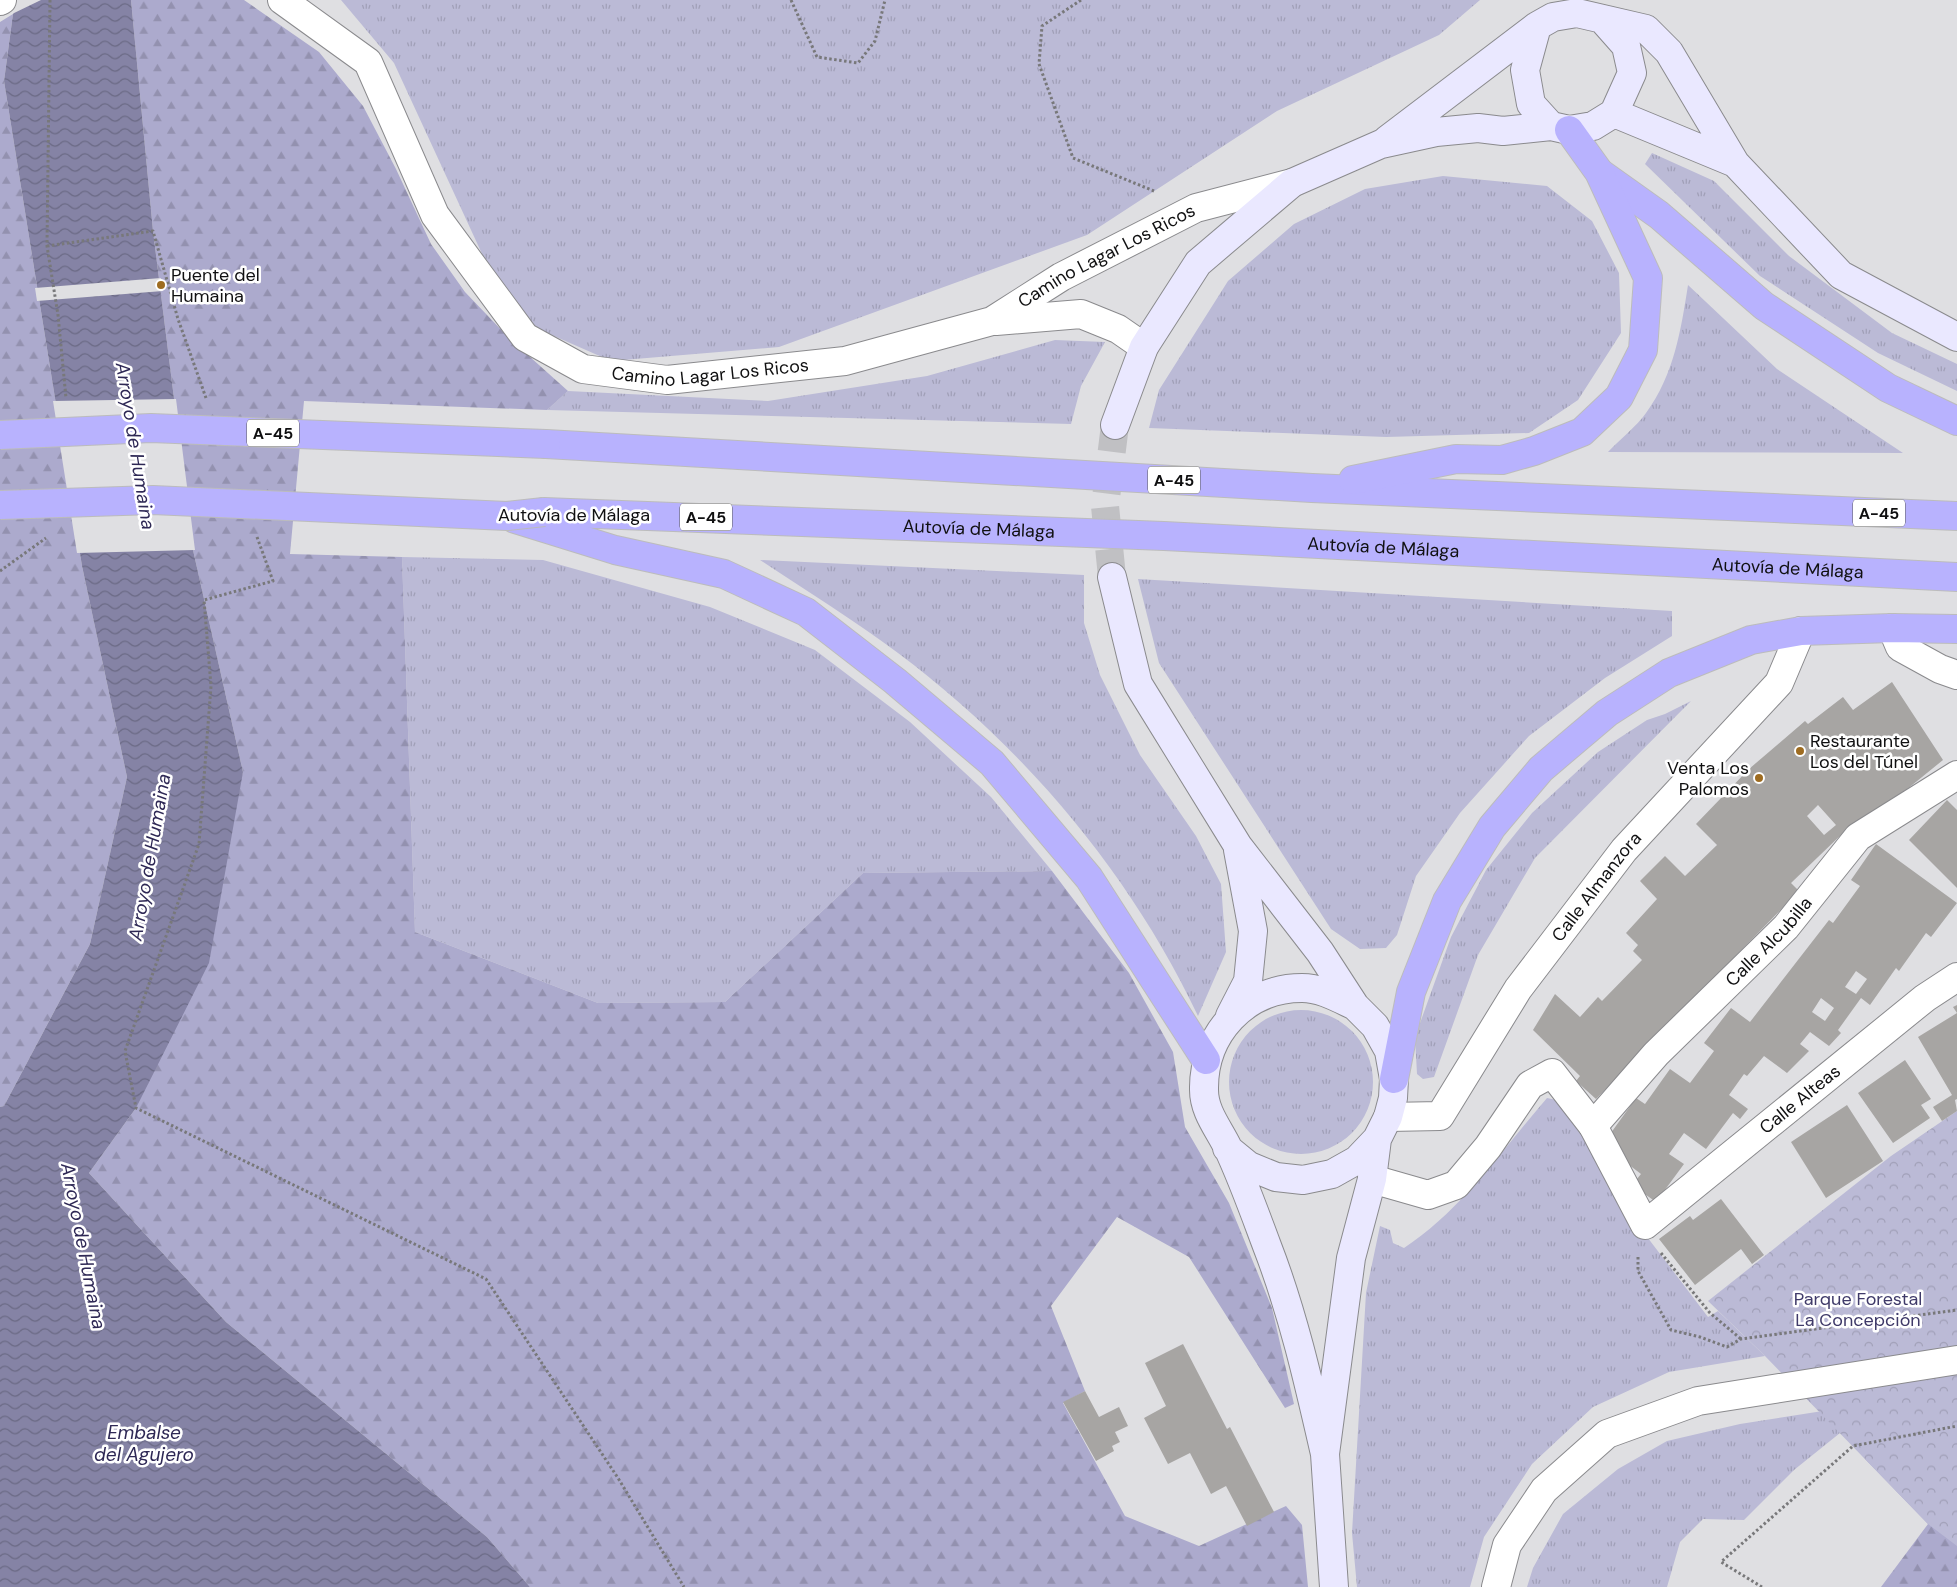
<svg xmlns="http://www.w3.org/2000/svg" width="1957" height="1587" viewBox="0 0 1957 1587" font-family="'DM Sans',sans-serif">
	<style>
		.grass { fill: url(#grass-tufts) }
		.forest { fill: url(#forest-firs) }
		.park { fill: url(#park-crowns) }
		.water { fill: url(#water-waves) }
		.pier { fill: #dfdfe2 }
		.building { fill: #a7a5a3; fill-rule: evenodd }
		.lines { fill: none; stroke-linecap: round; stroke-linejoin: round }
		.secondary-tunnel { stroke: #c0c0c3; stroke-width: 28; stroke-dasharray: 28 14; stroke-linecap: butt }
		.street-casing { stroke: #8a8a8d; stroke-width: 30 }
		.secondary-casing { stroke: #8a8a8d; stroke-width: 30 }
		.highway-casing { stroke: #bcbcbc; stroke-width: 30 }
		.path { stroke: #78787a; stroke-width: 3; stroke-dasharray: 2.5 2.5; stroke-linecap: butt }
		.street { stroke: #fff; stroke-width: 28 }
		.secondary { stroke: #eae8ff; stroke-width: 28 }
		.highway { stroke: #b8b2fe; stroke-width: 28 }
		.highway-bridge-casing { stroke: #bcbcbc; stroke-width: 30; stroke-linecap: butt }
		.highway-bridge { stroke: #b8b2fe; stroke-width: 28 }
		.poi-dot { fill: #9e6c21; stroke: #fff; stroke-width: 2 }
		.labels { text-anchor: middle; stroke-width: 5; stroke-linejoin: round; paint-order: stroke }
		.shield { fill: #fff; stroke: #585858; stroke-width: 1 }
		.shield-label { font-size: 16px; font-weight: bold; fill: #101011 }
		.street-label { font-size: 18px; fill: #101011; stroke: #fff }
		.poi-label { font-size: 18px; fill: #101011; stroke: #fff; text-anchor: start }
		.park-label { font-size: 18px; fill: #3f3a69; stroke: #fff }
		.water-label { font-size: 19px; font-style: italic; fill: #2e2855; stroke: #fff }
	</style>
	<defs>
		<pattern id="grass-tufts" width="24" height="20" patternUnits="userSpaceOnUse" patternTransform="scale(1.25)"><rect width="24" height="20" fill="#bbbad6"/><path d="M3 7l-1-3M5 7V3M7 7l1-3M15 17l-1-3M17 17v-4M19 17l1-3" fill="none" stroke="#a09fb7"/></pattern>
		<pattern id="forest-firs" width="22" height="20" patternUnits="userSpaceOnUse" patternTransform="scale(1.25)"><rect width="22" height="20" fill="#acaacd"/><path d="M5 1l3.5 6h-7zM16 11l3.5 6h-7z" fill="#9391af"/></pattern>
		<pattern id="park-crowns" width="20" height="18" patternUnits="userSpaceOnUse" patternTransform="scale(1.25)"><rect width="20" height="18" fill="#bbbad6"/><path d="M2 6a3 3 0 1 1 6 0M12 15a3 3 0 1 1 6 0" fill="none" stroke="#a09fb7"/></pattern>
		<pattern id="water-waves" width="16" height="10" patternUnits="userSpaceOnUse" patternTransform="scale(1.25)"><rect width="16" height="10" fill="#8583a5"/><path d="M0 5q4-4 8 0t8 0" fill="none" stroke="#6b6a85"/></pattern>
	</defs>
	<rect width="100%" height="100%" fill="#dfdfe2"/>
	<!-- grass -->
	<path class="grass" d="M341,0H1480L1439,35L1277,111L1087,235L779,347L611,361L529,325L489,269L394,63Z
		M1652,153L1714,181L1789,256L1892,333L1957,364V391L1878,353L1760,276L1645,164Z
		M1443,176L1547,186L1592,221L1619,273L1621,333L1578,400L1529,433L1386,437L1149,428L1159,390L1228,281L1294,224L1365,189Z
		M1688,285L1777,369L1903,453L1608,452C1620,439 1636,427 1646,413C1674,375 1681,330 1688,285Z
		M1055,340L1105,342L1081,386L1071,424L547,410L568,391L768,401L927,376Z
		M402,557L543,560L710,607L815,650L910,722L991,797L1052,871L863,873L725,1002L598,1003L415,932Z
		M760,560L1084,575V623L1100,675L1140,755L1196,836L1221,884L1226,952L1198,1016C1131,874 1024,747 898,653C854,620 806,591 760,560Z
		M1138,579L1672,611V636L1605,678L1529,736L1460,813L1416,876L1397,935L1386,948L1360,949L1331,929L1159,663Z
		M1691,701L1535,858L1478,955L1434,1077L1423,1079L1417,1074L1415,1037L1451,937L1486,870L1532,813L1598,752L1647,720L1665,714Z
		M1229 1082a72 72 0 1 1 144 0a72 72 0 1 1-144 0Z
		M1547,1098L1571,1103L1635,1221L1708,1317L1718,1311L1765,1356L1669,1372L1593,1407L1532,1464L1484,1537L1470,1587H1357L1352,1533L1366,1293L1380,1226L1390,1230L1393,1243L1404,1248C1462,1210 1502,1150 1547,1098Z
		M1957,1390L1840,1433L1794,1470L1744,1520L1703,1519L1680,1542L1667,1587H1527L1533,1568L1563,1514L1618,1469L1667,1441L1740,1424Z"/>
	<!-- forest -->
	<path class="forest" d="M131,0H244L319,52L363,106L396,169L431,244L465,292L510,339L568,391L547,410L304,401L290,554L402,557L415,932L598,1003L725,1002L863,873L1052,871L1129,973L1173,1052L1185,1127L1229,1203L1272,1308L1294,1404L1285,1408L1189,1257L1117,1217L1051,1306L1085,1391L1063,1403L1125,1516L1199,1546L1286,1506L1302,1525L1308,1587H530L487,1537L226,1322L89,1173L136,1108L243,772L193,550L153,231Z
		M13,14L4,81L82,566L127,777L90,944L4,1106L0,1107V22Z
		M1957,1440V1587H1881L1928,1524L1865,1459Z"/>
	<!-- park -->
	<path class="park" d="M1957,1111V1546L1928,1524L1765,1356L1708,1301L1891,1156Z"/>
	<!-- water -->
	<path class="water" d="M20,0H131L153,231L193,550L243,772L209,963L136,1108L89,1173L226,1322L487,1537L530,1587H0V1107L4,1106L90,944L127,777L82,566L4,81L13,14Z"/>
	<!-- pier -->
	<path class="pier" d="M17,0H41L10,15Z
		M161,278L163,291L37,301L35,288Z
		M176,399L195,550L77,553L53,401Z"/>
	<!-- building -->
	<path class="building" d="M1892,682L1943,760L1906,790L1844,832L1791,883L1799,891L1596,1099L1576,1081L1580,1076L1533,1030L1555,994L1580,1017L1598,997L1602,1001L1642,960L1633,951L1638,945L1626,933L1657,899L1640,881L1665,856L1685,876L1717,845L1696,824L1749,769L1805,721L1808,724L1843,697L1853,710ZM1818,805L1836,825L1824,835L1807,816Z
		M1947,800L1957,810V888L1909,840Z
		M1876,844L1957,903L1931,937L1926,933L1899,971L1896,968L1870,1005L1861,998L1838,1030L1841,1033L1829,1046L1810,1032L1800,1044L1809,1051L1787,1073L1764,1056L1747,1076L1744,1074L1729,1095L1748,1109L1740,1119L1733,1113L1706,1149L1684,1133L1669,1154L1684,1164L1656,1202L1632,1185L1641,1174L1624,1161L1608,1137L1636,1098L1645,1104L1670,1069L1690,1083L1714,1051L1704,1043L1731,1008L1750,1022L1829,920L1833,923L1860,886L1851,880ZM1856,971L1867,979L1856,994L1845,987ZM1821,998L1834,1008L1825,1021L1812,1012Z
		M1957,1005V1099L1955,1100L1957,1111L1942,1121L1933,1107L1952,1095L1918,1037L1957,1013L1953,1007Z
		M1905,1060L1931,1099L1921,1105L1930,1118L1893,1143L1858,1093Z
		M1847,1105L1883,1161L1826,1198L1791,1142Z
		M1721,1199L1764,1255L1752,1264L1741,1249L1695,1285L1659,1239L1690,1216L1693,1220Z
		M1183,1344L1227,1429L1230,1427L1274,1512L1247,1526L1226,1486L1211,1494L1190,1453L1168,1464L1144,1418L1166,1406L1145,1363Z
		M1085,1391L1099,1417L1119,1407L1128,1426L1115,1432L1120,1442L1112,1446L1114,1451L1096,1461L1063,1402Z"/>
	<g class="lines">
		<!-- secondary-tunnel -->
		<path class="secondary-tunnel" d="M1112,577L1105,506L1115,425"/>
		<!-- street casing -->
		<g class="street-casing">
			<g id="street">
				<path id="s1" d="M282,0L368,62L435,215L525,337L583,369L667,380L845,361L992,321L1061,277L1196,208L1292,183"/>
				<path d="M0,1L2,0"/>
				<path d="M996,321L1081,314L1118,329L1144,347"/>
				<path d="M1892,628L1900,647L1940,669L1957,675"/>
				<path id="s2" d="M1388,1117L1440,1116L1518,989L1624,850L1779,683L1801,631"/>
				<path id="s3" d="M1593,1126L1656,1054L1786,927L1858,837L1957,775"/>
				<path id="s4" d="M1372,1179L1428,1195L1456,1185L1488,1147L1530,1085L1552,1073L1593,1126L1645,1225L1925,998L1957,977"/>
				<path d="M1496,1587L1507,1545L1544,1490L1607,1434L1698,1401L1957,1360"/>
			</g>
		</g>
		<!-- secondary casing -->
		<g class="secondary-casing">
			<path id="secondary" d="M1614,113L1735,163
				M1551,126L1531,104L1525,70L1537,26L1553,17L1577,13L1646,29L1669,52L1735,163L1841,275L1957,337
				M1387,140L1537,26
				M1115,425L1144,347L1198,263L1292,183L1381,144L1436,132L1478,128L1503,131L1551,126L1569,130L1593,126L1614,113L1632,73L1626,46L1603,20
				M1112,577L1138,684L1238,846L1320,952L1355,1006L1375,1026L1389,1051L1394,1079L1393,1098L1388,1117L1377,1139L1357,1160L1332,1174L1303,1180L1276,1177L1249,1166L1227,1148
				M1230,1016L1248,981L1253,931L1238,850
				M1325,1454C1309,1384 1293,1313 1267,1246C1255,1214 1243,1180 1228,1148C1219,1129 1204,1112 1204,1090C1203,1034 1245,988 1302,988C1321,988 1338,998 1355,1006
				M1334,1587L1325,1454L1351,1258L1372,1179L1377,1139"/>
		</g>
		<!-- highway casing -->
		<g class="highway-casing">
			<g id="highway">
				<path d="M1600,173L1659,215L1764,306L1888,388L1957,421"/>
				<path d="M546,444L1312,488L1957,516"/>
				<path d="M1353,480L1456,459L1502,460L1534,451L1582,432L1619,397L1643,350L1648,278L1599,172L1569,130"/>
				<path id="s5" d="M544,512L1164,536L1957,577"/>
				<path d="M515,519L615,550L724,574L806,612L895,681L992,763L1089,878L1206,1060"/>
				<path d="M1394,1079L1411,992L1447,901L1492,827L1541,769L1607,713L1669,673L1751,640L1801,631L1892,628L1957,629"/>
			</g>
		</g>
		<!-- path -->
		<path class="path" d="M50,0L47,246L58,315L66,398
			M791,0L817,57L858,63L875,41L885,0
			M1081,0L1042,26L1039,64L1073,158L1154,191
			M47,246L153,231L178,319L206,398
			M257,537L273,581L204,600L211,686L199,844L125,1051L136,1108L486,1279L618,1478L684,1587
			M0,571L46,538
			M1661,1253L1710,1313L1741,1339
			M1638,1257V1271L1671,1330L1700,1337L1727,1347L1741,1339L1957,1310
			M1762,1587L1721,1562L1853,1446L1957,1426"/>
		<!-- street -->
		<use href="#street" class="street"/>
		<!-- secondary -->
		<use href="#secondary" class="secondary"/>
		<!-- highway -->
		<use href="#highway" class="highway"/>
		<!-- highway-bridge casing -->
		<g class="highway-bridge-casing">
			<path id="highway-bridge" d="M0,435L151,428L546,444
				M0,505L153,500L507,516L544,512"/>
		</g>
		<!-- highway-bridge -->
		<use href="#highway-bridge" class="highway-bridge"/>
	</g>
	<!-- markers -->
	<g class="poi-dot">
		<circle cx="161" cy="285" r="5"/>
		<circle cx="1800" cy="751" r="5"/>
		<circle cx="1759" cy="778" r="5"/>
	</g>
	<g class="labels">
		<!-- shield labels -->
		<g class="shield">
			<rect x="247" y="419.5" width="52" height="27" rx="4"/>
			<rect x="1148" y="466.5" width="52" height="27" rx="4"/>
			<rect x="1853" y="499.5" width="52" height="27" rx="4"/>
			<rect x="680" y="503.5" width="52" height="27" rx="4"/>
		</g>
		<g class="shield-label">
			<text x="273" y="439">A-45</text>
			<text x="1174" y="486">A-45</text>
			<text x="1879" y="519">A-45</text>
			<text x="706" y="523">A-45</text>
		</g>
		<!-- street labels -->
		<g class="street-label">
			<text dy="6" stroke="none"><textPath href="#s1" startOffset="1039">Camino Lagar Los Ricos</textPath></text>
			<text dy="6" stroke="none"><textPath href="#s1" startOffset="619">Camino Lagar Los Ricos</textPath></text>
			<text x="574" y="521">Autovía de Málaga</text>
			<text dy="6" stroke="none"><textPath href="#s5" startOffset="435">Autovía de Málaga</textPath></text>
			<text dy="6" stroke="none"><textPath href="#s5" startOffset="840">Autovía de Málaga</textPath></text>
			<text dy="6" stroke="none"><textPath href="#s5" startOffset="1245">Autovía de Málaga</textPath></text>
			<text dy="6" stroke="none"><textPath href="#s2" startOffset="330">Calle Almanzora</textPath></text>
			<text dy="6" stroke="none"><textPath href="#s3" startOffset="255">Calle Alcubilla</textPath></text>
			<text dy="6" stroke="none"><textPath href="#s4" startOffset="616">Calle Alteas</textPath></text>
		</g>
		<!-- poi labels -->
		<g class="poi-label">
			<text x="171" y="281">Puente del<tspan x="171" dy="21">Humaina</tspan></text>
			<text x="1810" y="747">Restaurante<tspan x="1810" dy="21">Los del Túnel</tspan></text>
			<text x="1749" y="774" text-anchor="end">Venta Los<tspan x="1749" dy="21">Palomos</tspan></text>
		</g>
		<!-- park labels -->
		<g class="park-label">
			<text x="1858" y="1305">Parque Forestal<tspan x="1858" dy="21">La Concepción</tspan></text>
		</g>
		<!-- water labels -->
		<g class="water-label">
			<text transform="translate(136 446) rotate(81)" y="7">Arroyo de Humaina</text>
			<text transform="translate(149 857) rotate(-80)" y="7">Arroyo de Humaina</text>
			<text transform="translate(84 1246) rotate(79)" y="7">Arroyo de Humaina</text>
			<text x="144" y="1439">Embalse<tspan x="144" dy="22">del Agujero</tspan></text>
		</g>
	</g>
</svg>
